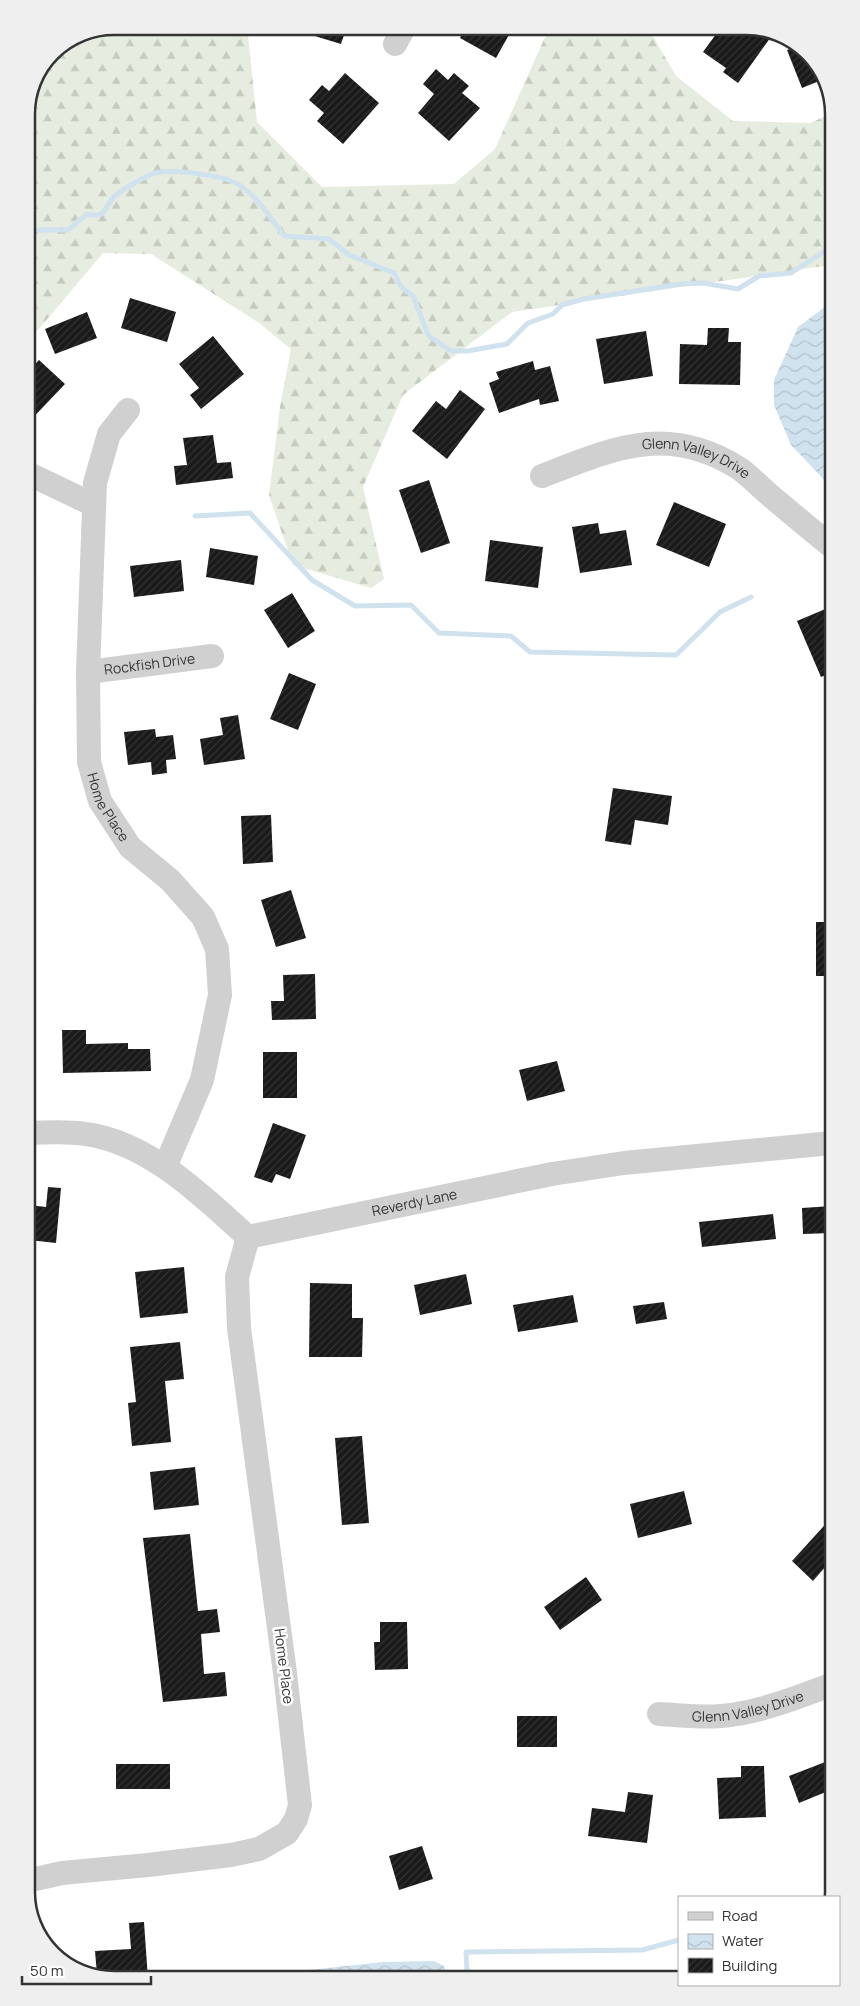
<svg xmlns="http://www.w3.org/2000/svg" width="860" height="2006" viewBox="0 0 860 2006" font-family="Manrope,sans-serif">
	<style>
		.forest { fill: url(#forest-firs) }
		.water { fill: url(#water-waves) }
		.lines { fill: none; stroke-linecap: round; stroke-linejoin: round }
		.stream { stroke: #cfe2ee; stroke-width: 5 }
		.building { fill: url(#building-hatch) }
		.minor { stroke: #d0d0d0; stroke-width: 24 }
		.labels { text-anchor: middle; stroke-width: 5; stroke-linejoin: round; paint-order: stroke }
		.street-label { font-size: 14px; fill: #333; stroke: #fff }
		.rim { fill: none; stroke: #333; stroke-width: 2.5 }
	</style>
	<defs>
		<pattern id="forest-firs" width="22" height="20" patternUnits="userSpaceOnUse" patternTransform="scale(1.25)"><rect width="22" height="20" fill="#e6ecdf"/><path d="M5 1l3.5 6h-7zM16 11l3.5 6h-7z" fill="#c6cbc0"/></pattern>
		<pattern id="water-waves" width="16" height="10" patternUnits="userSpaceOnUse" patternTransform="scale(1.25)"><rect width="16" height="10" fill="#cfe2ee"/><path d="M0 5q4-4 8 0t8 0" fill="none" stroke="#b2c2cd"/></pattern>
		<pattern id="building-hatch" width="6" height="6" patternUnits="userSpaceOnUse" patternTransform="scale(1.25)"><rect width="6" height="6" fill="#1a1a1a"/><path d="M-1 1l2-2M0 6l6-6M5 7l2-2" fill="none" stroke="#333"/></pattern>
	</defs>
	<rect width="100%" height="100%" fill="#fff"/>
	<!-- forest -->
	<path class="forest" d="M114,26H247L257,122L322,187L454,184L495,149L550,26H647L676,76L733,121L811,123L829,114L830,265L512,312L403,395L363,487L384,579L371,588L293,565L269,495L280,407L291,349L259,323L151,254L103,253L38,330L27,328L26,109L52,52L81,33Z"/>
	<!-- water -->
	<path class="water" d="M830,303V486L791,445L774,405V380L798,327Z
		M434,1961L444,1966L447,1977L271,1978L281,1973L383,1962Z"/>
	<g class="lines">
		<!-- stream -->
		<path class="stream" d="M27,230H68L87,214C109,219 102,207 115,196C122,190 147,175 155,173C173,169 226,175 241,186C259,199 271,219 284,236L329,239L349,255L394,273L401,287L413,296L428,335L451,351H467L507,344L528,323L553,314L562,305L584,299L680,284L703,283L738,289L759,276L791,273L830,248
			M195,516L250,513L312,580L355,606L411,605L439,633L511,636L530,652L676,655L720,612L751,597
			M467,1971L466,1952L642,1950L679,1940"/>
	</g>
	<!-- building -->
	<path class="building" d="M295,26H347L341,44L295,30Z
		M466,26H514L496,58L460,38Z
		M722,26H736L748,35L753,27L773,34L738,83L723,72L726,68L703,52Z
		M800,45L824,79L802,88L787,50Z
		M436,69L448,80L454,73L469,86L462,93L480,108L449,141L418,113L434,94L423,84Z
		M345,73L379,103L343,144L317,121L324,113L309,100L322,85L329,91Z
		M130,298L176,312L167,342L121,328Z
		M87,312L97,338L55,354L45,329Z
		M708,328H729L728,342H741L740,385L679,384L680,344L707,345Z
		M646,331L653,376L604,384L596,339Z
		M213,336L244,374L201,409L190,395L199,388L179,364Z
		M39,360L65,384L27,424V373Z
		M533,361L535,370L550,366L559,401L540,405L539,399L499,413L489,383L499,379L496,372Z
		M460,390L485,409L447,459L412,431L436,401L446,409Z
		M213,435L217,463L231,462L233,478L176,485L174,466L187,465L183,438Z
		M429,480L450,543L421,553L399,490Z
		M674,502L726,524L709,567L656,545Z
		M598,523L600,534L626,530L632,565L580,573L572,527Z
		M490,540L543,547L538,588L485,581Z
		M210,548L258,556L254,585L206,577Z
		M181,560L184,591L134,597L130,566Z
		M292,593L315,631L288,648L264,610Z
		M830,607L831,673L821,677L797,621Z
		M289,673L316,684L298,730L270,719Z
		M238,715L245,759L204,765L200,739L223,735L220,718Z
		M155,729L156,737L173,735L176,759L166,760L167,773L152,775L151,762L128,765L124,732Z
		M613,788L672,796L668,825L635,820L631,845L605,841Z
		M271,815L273,862L243,864L241,816Z
		M291,890L306,938L276,947L261,900Z
		M816,922H831V976H816Z
		M315,974L316,1019L272,1020L271,1001H284L283,975Z
		M62,1030H86V1044L128,1043V1049H150L151,1071L63,1073Z
		M263,1052H297V1098H263Z
		M557,1061L565,1091L527,1101L519,1070Z
		M273,1123L306,1135L290,1179L276,1174L272,1183L254,1177Z
		M48,1187L61,1188L56,1243L29,1240V1205L46,1207Z
		M832,1206V1233L803,1234L802,1208Z
		M773,1214L776,1239L702,1247L699,1222Z
		M184,1267L188,1313L140,1318L135,1272Z
		M466,1274L472,1304L420,1315L414,1285Z
		M310,1283L352,1284V1318H363L362,1357H309Z
		M573,1295L578,1322L518,1332L513,1305Z
		M664,1302L667,1319L636,1324L633,1306Z
		M180,1342L184,1379L165,1381L171,1442L132,1446L128,1403L136,1402L130,1347Z
		M362,1436L369,1523L342,1525L335,1438Z
		M195,1467L199,1505L154,1510L150,1472Z
		M684,1491L692,1524L638,1538L630,1504Z
		M833,1516V1558L813,1581L792,1561Z
		M190,1534L198,1611L217,1609L220,1632L201,1634L204,1674L225,1672L227,1696L163,1702L143,1538Z
		M586,1577L602,1600L560,1630L544,1607Z
		M380,1622H407L408,1669L375,1670L374,1642H380Z
		M517,1716H557V1747H517Z
		M833,1759V1789L799,1803L789,1776Z
		M116,1764H170V1789H116Z
		M741,1766H764L766,1817L719,1819L717,1778L741,1777Z
		M628,1792L653,1795L647,1843L588,1836L592,1808L625,1812Z
		M422,1846L433,1879L399,1890L389,1856Z
		M144,1922L148,1979H133L132,1974L97,1975L95,1951L131,1949L129,1923Z"/>
	<g class="lines">
		<!-- minor -->
		<g class="minor">
			<path d="M395,44L405,26"/>
			<path id="s1" d="M128,410L109,434L95,483L88,672L89,762L100,801L130,847L170,880L203,917L217,949L220,995L202,1080L165,1167"/>
			<path d="M27,473L92,504"/>
			<path id="s2" d="M542,476C614,448 668,423 740,469C751,477 761,488 772,497C791,513 810,529 830,545"/>
			<path id="s3" d="M88,672L212,656"/>
			<path id="s4" d="M29,1133C48,1132 68,1131 86,1134C150,1143 202,1196 248,1237L552,1174L624,1163L832,1143"/>
			<path id="s5" d="M659,1714C680,1715 701,1718 721,1716C759,1713 798,1697 833,1684"/>
			<path d="M31,1880L62,1873L148,1865L231,1855L259,1849L287,1833L296,1819L300,1805L285,1673L239,1328L237,1277L248,1237"/>
		</g>
	</g>
	<g class="labels">
		<!-- street labels -->
		<g class="street-label">
			<text dy="5" stroke="none"><textPath href="#s2" startOffset="162">Glenn Valley Drive</textPath></text>
			<text dy="5" stroke="none"><textPath href="#s3" startOffset="62">Rockfish Drive</textPath></text>
			<text dy="5" stroke="none"><textPath href="#s1" startOffset="410">Home Place</textPath></text>
			<text dy="5" stroke="none"><textPath href="#s4" startOffset="422">Reverdy Lane</textPath></text>
			<text transform="translate(284 1666) rotate(83)" y="5">Home Place</text>
			<text dy="5" stroke="none"><textPath href="#s5" startOffset="90">Glenn Valley Drive</textPath></text>
		</g>
	</g>
	<!-- crop -->
	<path d="M0 0H860V2006H0ZM114 35H746A79 79 0 0 1 825 114V1892A79 79 0 0 1 746 1971H114A79 79 0 0 1 35 1892V114A79 79 0 0 1 114 35Z" fill="#efefef" fill-rule="evenodd"/>
	<path class="rim" d="M114 35H746A79 79 0 0 1 825 114V1892A79 79 0 0 1 746 1971H114A79 79 0 0 1 35 1892V114A79 79 0 0 1 114 35Z"/>
	<!-- legend -->
	<rect x="678" y="1896" width="162" height="90" fill="#ffffff" stroke="#adadad"/>
	<rect x="688" y="1912" width="25" height="8" fill="#d0d0d0" stroke="#adadad"/>
	<text x="722" y="1921" font-size="15" fill="#333333">Road</text>
	<rect x="688" y="1934" width="25" height="15" fill="url(#water-waves)" stroke="#adadad"/>
	<text x="722" y="1946" font-size="15" fill="#333333">Water</text>
	<rect x="688" y="1958" width="25" height="15" fill="url(#building-hatch)" stroke="#adadad"/>
	<text x="722" y="1971" font-size="15" fill="#333333">Building</text>
	<!-- scale -->
	<path d="M22 1976v8h129v-8" fill="none" stroke="#333333" stroke-width="2.5"/>
	<text x="30" y="1976" font-size="15" fill="#333333" stroke="#ffffff" stroke-width="4" paint-order="stroke">50 m</text>
</svg>
